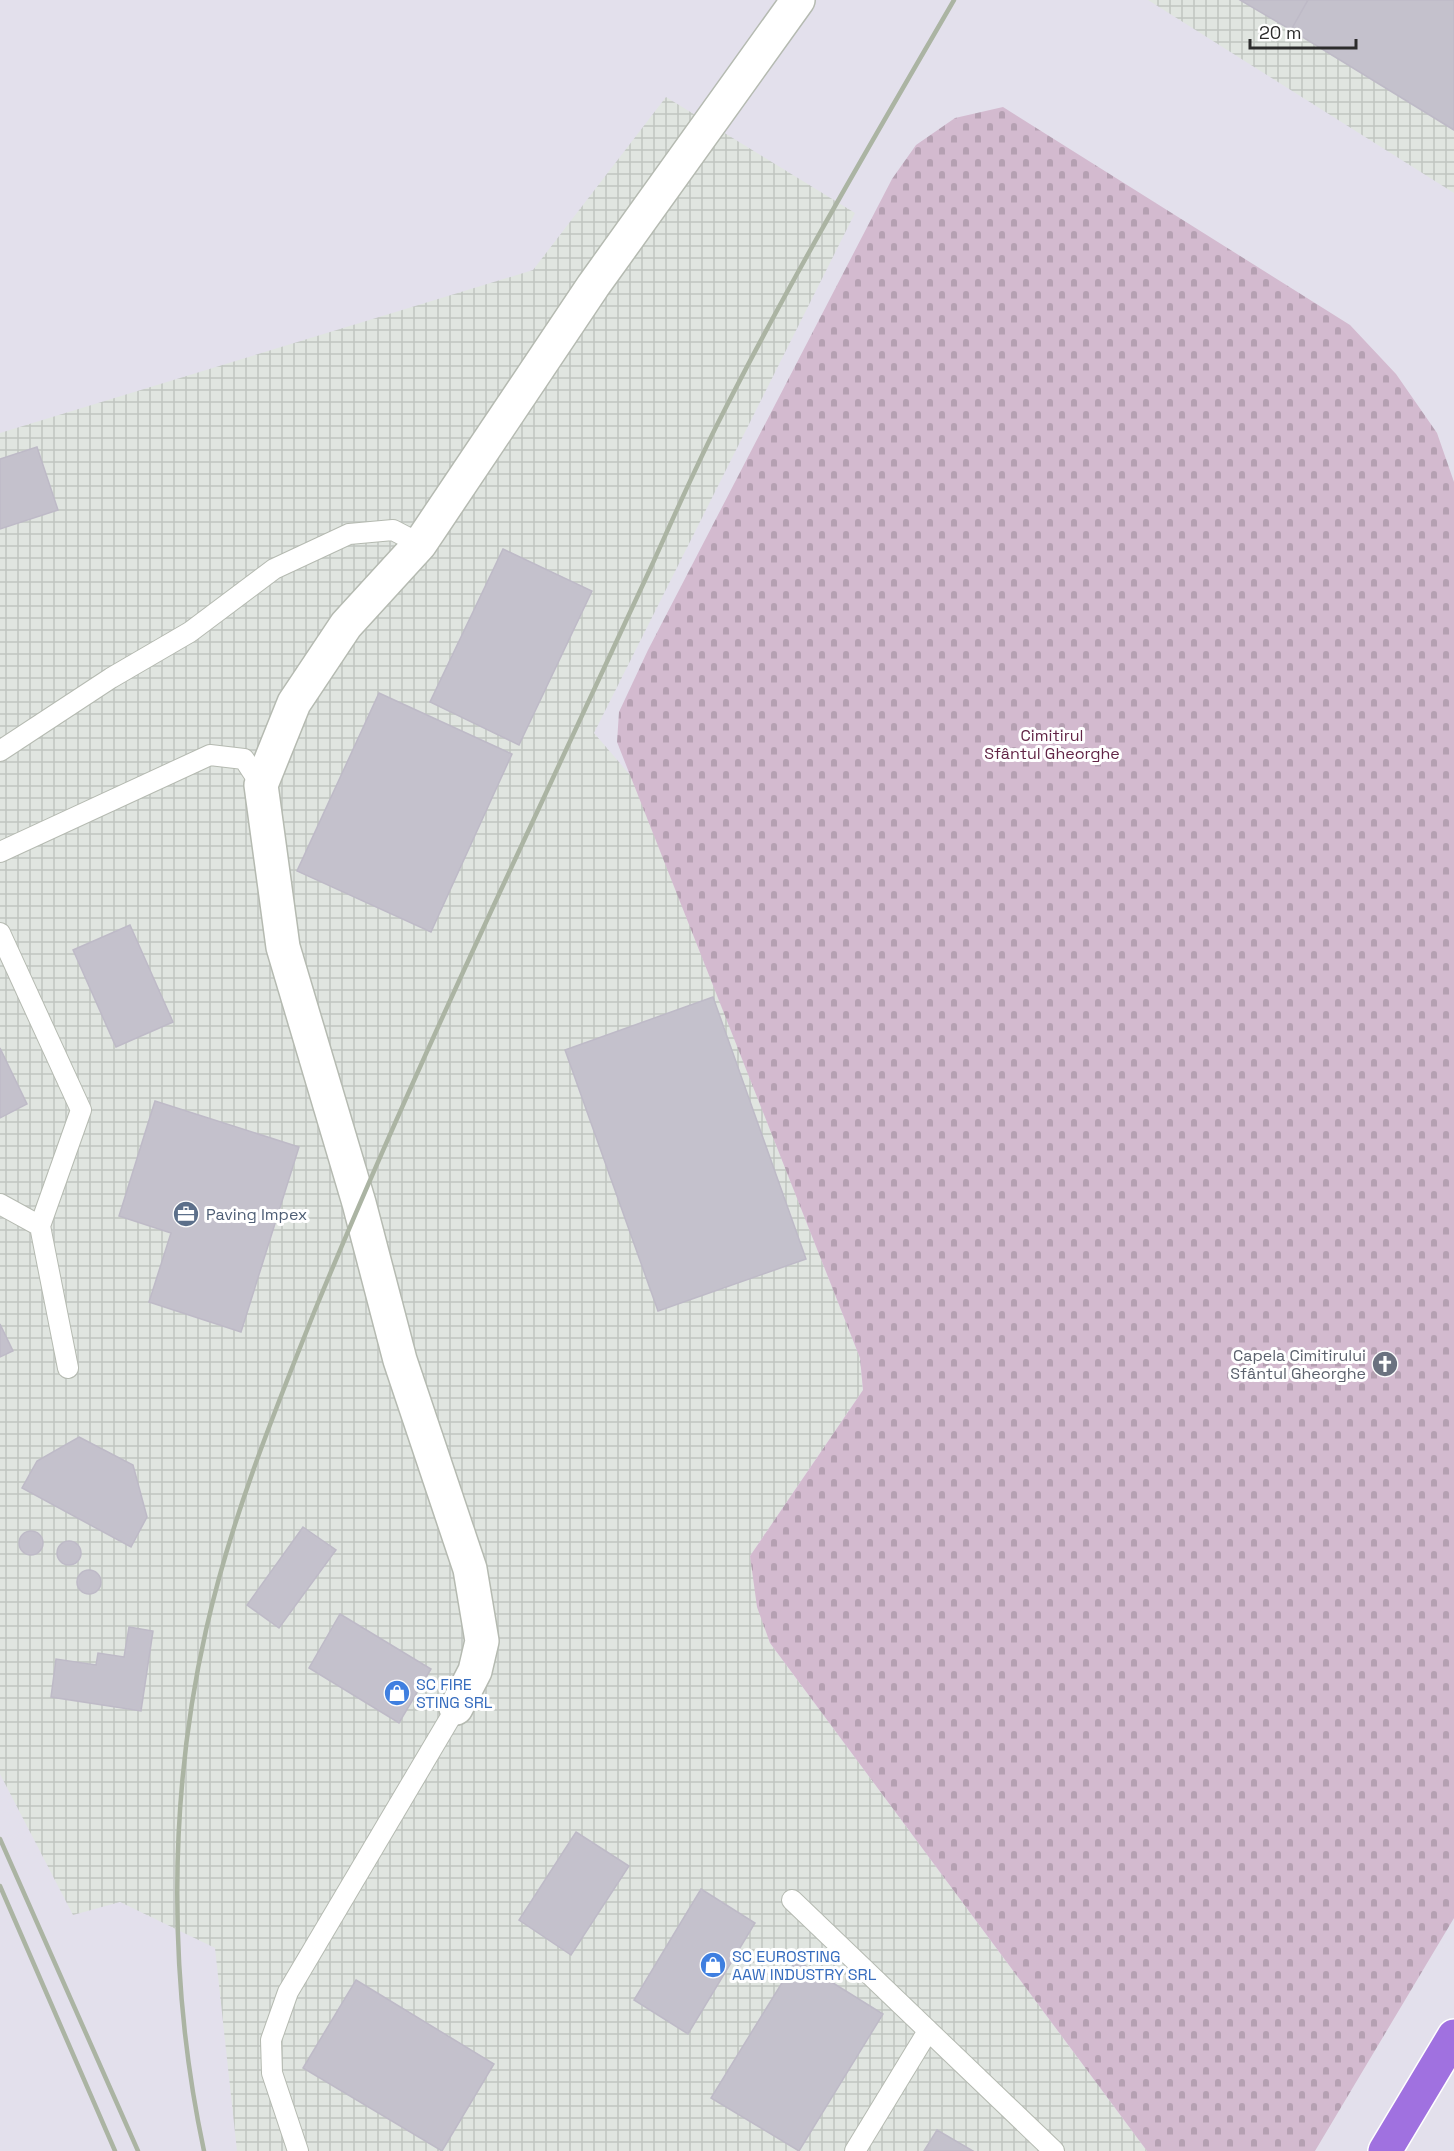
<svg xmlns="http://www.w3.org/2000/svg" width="1454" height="2151" viewBox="0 0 1454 2151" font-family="'Space Grotesk',sans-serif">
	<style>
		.industrial { fill: url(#industrial-grid) }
		.cemetery { fill: url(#cemetery-stones) }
		.building { fill: #c4c1cc; stroke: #bebac7; stroke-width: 1.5 }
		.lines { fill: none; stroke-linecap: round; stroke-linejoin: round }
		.lane-casing { stroke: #b5bab1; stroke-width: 22 }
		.street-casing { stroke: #b5bab1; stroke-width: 36 }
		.primary-casing { stroke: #fff; stroke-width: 36 }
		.lane { stroke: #fff; stroke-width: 20 }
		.street { stroke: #fff; stroke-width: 33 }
		.primary { stroke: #a071e0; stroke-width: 33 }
		.rail { stroke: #abb4a3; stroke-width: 4.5 }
		.labels { text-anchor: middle; stroke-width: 6; stroke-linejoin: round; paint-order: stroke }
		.park-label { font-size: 16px; fill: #612445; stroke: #fff }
		.service-label { font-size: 16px; fill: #4e5e75; stroke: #fff; text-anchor: start }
		.worship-label { font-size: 16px; fill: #5b616d; stroke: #fff; text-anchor: end }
		.shop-label { font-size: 16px; fill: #366cbe; stroke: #fff; text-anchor: start }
	</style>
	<defs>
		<pattern id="industrial-grid" width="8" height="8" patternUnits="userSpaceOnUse" patternTransform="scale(1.5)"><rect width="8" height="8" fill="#e0e5e0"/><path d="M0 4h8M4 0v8" fill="none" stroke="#c0c5c0"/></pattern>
		<pattern id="cemetery-stones" width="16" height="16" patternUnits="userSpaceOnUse" patternTransform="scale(1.5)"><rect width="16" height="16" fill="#d3bacf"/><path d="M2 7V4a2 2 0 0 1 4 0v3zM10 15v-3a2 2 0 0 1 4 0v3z" fill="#b5a0b2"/></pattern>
	</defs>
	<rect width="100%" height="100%" fill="#e3e0ec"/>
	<!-- industrial -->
	<path class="industrial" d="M1148,0H1454V193Z
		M666,97L855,213L594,733L631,776L860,1358L863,1390L750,1556L770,1643L1147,2151H237L215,1948L120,1902L73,1915L0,1774V433L533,270Z"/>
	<!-- cemetery -->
	<path class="cemetery" d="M1003,107L1350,325L1396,374L1437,433L1454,482V1918L1315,2151H1147L770,1643L757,1607L750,1556L863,1390L860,1358L617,742L619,712L648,650L892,179L916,145L955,118Z"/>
	<!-- building -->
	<path class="building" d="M1240,0H1308L1291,30Z
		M1308,0H1454V130L1291,30Z
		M37,447L58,510L0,529V459Z
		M503,549L592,591L519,745L430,702Z
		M379,693L512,754L431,932L297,871Z
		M130,925L173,1022L116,1047L73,950Z
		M713,997L806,1259L658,1311L565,1050Z
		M0,1048L27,1104L0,1118Z
		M155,1101L299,1147L241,1332L149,1302L171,1233L119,1216Z
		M0,1324L13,1351L0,1357Z
		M79,1437L133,1465L147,1517L131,1547L22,1488L37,1461Z
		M303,1527L336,1550L279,1628L247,1605Z
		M19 1543a12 12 0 1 1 24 0a12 12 0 1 1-24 0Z
		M57 1553a12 12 0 1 1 24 0a12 12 0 1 1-24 0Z
		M77 1582a12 12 0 1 1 24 0a12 12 0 1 1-24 0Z
		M340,1614L431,1669L399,1723L309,1668Z
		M129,1627L153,1631L141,1711L51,1697L56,1659L96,1665L98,1653L124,1657Z
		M576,1832L629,1866L571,1955L519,1920Z
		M701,1889L755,1923L688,2034L634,2000Z
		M796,1960L883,2014L799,2151L711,2098Z
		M356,1980L494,2064L442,2151L303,2068Z
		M937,2130L973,2151H924Z"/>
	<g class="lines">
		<!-- lane casing -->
		<g class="lane-casing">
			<path id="lane" d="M0,751L111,678L190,632L274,569L349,534L393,530L420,544
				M0,852L210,755L244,759L261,785
				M0,933L81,1110L40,1226L68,1368
				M0,1204L40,1226
				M792,1900L1054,2151
				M298,2151L272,2073L271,2040L288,1992L456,1708
				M855,2151L928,2031"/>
		</g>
		<!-- street casing -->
		<g class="street-casing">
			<path id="street" d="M456,1708L475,1671L482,1641L470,1569L400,1360L359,1203L283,947L261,785L294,703L346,625L420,544L593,286L798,0"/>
		</g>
		<!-- primary casing -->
		<g class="primary-casing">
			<path id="primary" d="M1385,2151L1454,2036"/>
		</g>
		<!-- lane -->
		<use href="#lane" class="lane"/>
		<!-- street -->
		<use href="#street" class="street"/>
		<!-- primary -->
		<use href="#primary" class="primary"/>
		<!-- rail -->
		<path class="rail" d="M0,1839L138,2151
			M0,1886L115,2151
			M204,2151C168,1982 168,1798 206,1630C231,1519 273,1415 315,1310C379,1155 448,1003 519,851C563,756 607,661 652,565C674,516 696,466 721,417C793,275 874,138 954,0"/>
	</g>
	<!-- icons -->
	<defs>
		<g id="office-disc" transform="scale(1.35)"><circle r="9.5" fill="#5c6f8a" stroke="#fff"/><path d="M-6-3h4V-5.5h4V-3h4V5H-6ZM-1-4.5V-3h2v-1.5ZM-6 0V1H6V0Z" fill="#fff"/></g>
		<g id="church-disc" transform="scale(1.35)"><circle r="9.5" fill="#6b7280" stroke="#fff"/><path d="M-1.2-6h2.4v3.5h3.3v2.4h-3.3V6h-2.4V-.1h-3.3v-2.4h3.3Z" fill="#fff"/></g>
		<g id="shop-disc" transform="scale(1.35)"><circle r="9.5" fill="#3f7fe0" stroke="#fff"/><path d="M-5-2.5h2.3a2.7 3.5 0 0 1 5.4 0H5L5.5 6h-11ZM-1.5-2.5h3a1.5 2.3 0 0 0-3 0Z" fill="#fff"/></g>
	</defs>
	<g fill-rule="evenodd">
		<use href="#office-disc" x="186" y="1214"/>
		<use href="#church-disc" x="1385" y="1364"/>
		<use href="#shop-disc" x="397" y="1693"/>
		<use href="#shop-disc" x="713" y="1965"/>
	</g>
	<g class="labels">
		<!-- park labels -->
		<g class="park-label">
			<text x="1052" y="741">Cimitirul<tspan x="1052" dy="18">Sfântul Gheorghe</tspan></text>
		</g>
		<!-- service labels -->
		<g class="service-label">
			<text x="206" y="1220">Paving Impex</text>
		</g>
		<!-- worship labels -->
		<g class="worship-label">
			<text x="1366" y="1361">Capela Cimitirului<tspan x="1366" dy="18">Sfântul Gheorghe</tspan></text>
		</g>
		<!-- shop labels -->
		<g class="shop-label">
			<text x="416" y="1690">SC FIRE<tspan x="416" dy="18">STING SRL</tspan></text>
			<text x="732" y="1962">SC EUROSTING<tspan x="732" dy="18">AAW INDUSTRY SRL</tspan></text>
		</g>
	</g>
	<!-- scale -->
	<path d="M1250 39v9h106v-9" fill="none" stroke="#2c2c2c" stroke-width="3"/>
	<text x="1259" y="39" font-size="18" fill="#2c2c2c" stroke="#ffffff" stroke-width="4.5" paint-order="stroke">20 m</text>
</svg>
